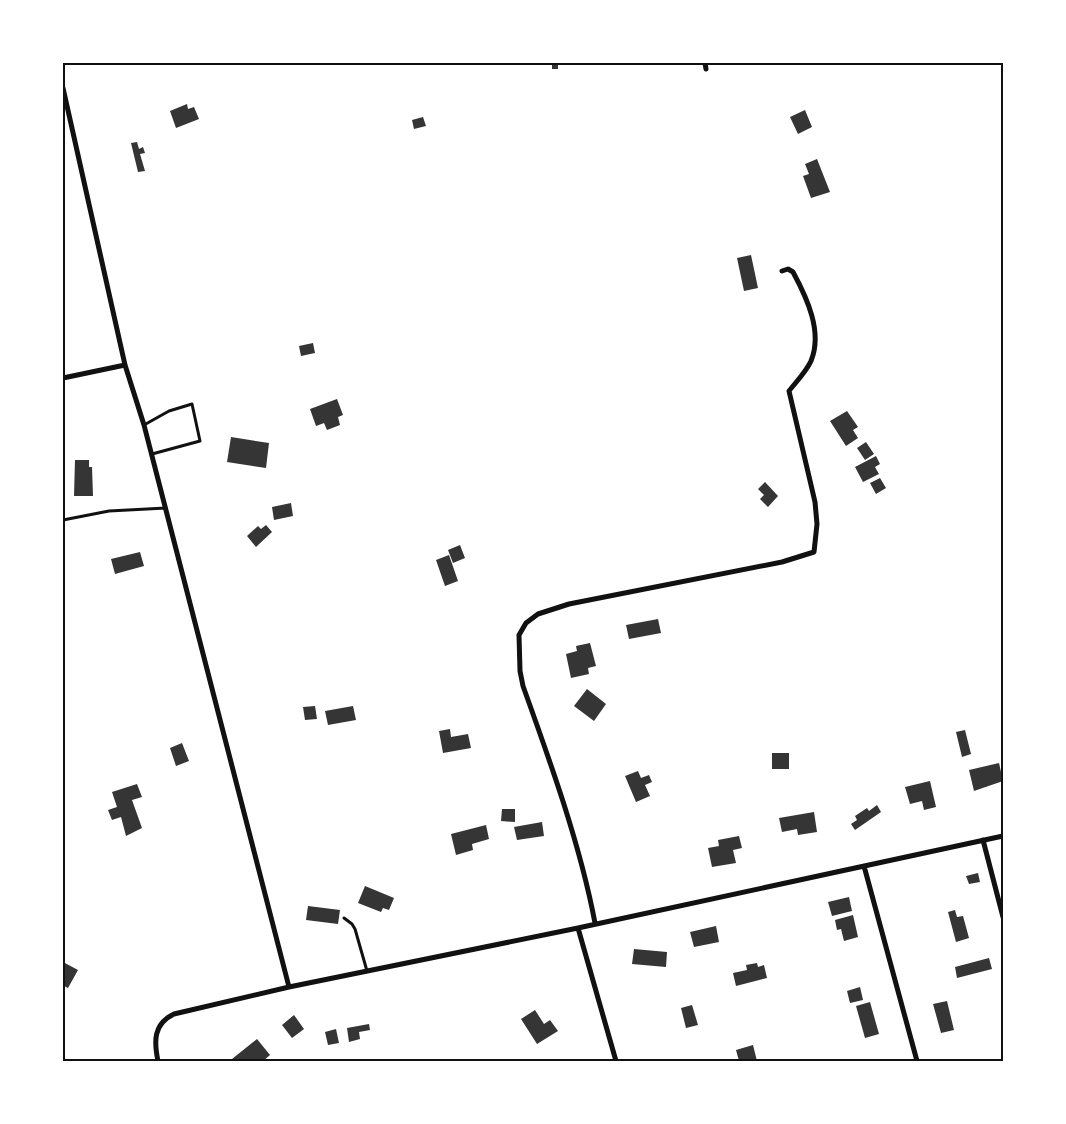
<svg xmlns="http://www.w3.org/2000/svg" width="1066" height="1124" viewBox="0 0 1066 1124" font-family="'Varela Round',sans-serif">
	<style>
		.building { fill: #353535 }
		.lines { fill: none; stroke-linecap: round; stroke-linejoin: round }
		.service { stroke: #111; stroke-width: 3 }
		.minor { stroke: #111; stroke-width: 5 }
		.neatline { fill: none; stroke: #111; stroke-width: 2 }
	</style>
	<rect width="100%" height="100%" fill="#fff"/>
	<!-- building -->
	<path class="building" d="M552,63H558V69H552Z
		M187,104L188,109L194,107L199,119L176,128L170,111Z
		M805,110L812,127L798,134L790,117Z
		M423,117L426,126L414,129L412,120Z
		M137,142L139,149L143,147L145,153L140,154L145,171L138,172L131,143Z
		M817,159L830,192L811,198L803,176L809,174L805,164Z
		M751,255L758,288L744,291L737,258Z
		M313,343L315,353L301,356L299,346Z
		M337,399L343,415L338,417L340,425L327,430L324,423L316,426L310,409Z
		M847,411L858,427L853,430L858,438L846,446L830,421Z
		M231,437L269,443L266,468L227,462Z
		M866,442L874,454L865,460L857,448Z
		M876,456L880,464L875,467L879,474L863,482L855,467Z
		M75,460H89V467H92L93,496H74Z
		M880,478L886,488L876,494L870,483Z
		M765,482L778,496L768,507L760,499L764,495L758,489Z
		M291,503L293,516L274,520L272,507Z
		M266,525L272,532L256,547L247,536L258,526L261,529Z
		M460,545L465,558L453,563L448,550Z
		M140,552L144,566L115,574L111,559Z
		M449,555L458,581L445,586L436,560Z
		M658,619L661,633L629,639L626,625Z
		M590,643L596,666L588,668L589,674L571,678L566,654L577,651L576,646Z
		M587,689L606,704L594,721L574,706Z
		M315,706L317,719L305,720L303,707Z
		M353,706L356,720L328,725L325,711Z
		M450,729L451,737L468,734L471,748L443,753L439,731Z
		M965,730L971,754L962,757L956,732Z
		M182,743L189,761L176,766L170,748Z
		M772,753H789V769H772Z
		M999,763L1003,781L974,791L969,770Z
		M638,771L641,778L649,775L652,782L645,785L650,796L636,802L625,776Z
		M930,781L936,807L924,810L922,801L910,804L905,787Z
		M137,784L142,797L132,800L142,828L126,836L121,817L112,820L108,810L117,807L112,792Z
		M877,805L881,812L855,830L851,824L857,820L855,816L867,808L869,811Z
		M502,809H515V822L501,821Z
		M814,812L817,832L798,835L797,829L782,832L779,818Z
		M542,822L544,836L517,840L514,827Z
		M486,825L489,839L472,844L473,850L456,855L451,834Z
		M739,836L742,848L733,850L736,863L712,867L708,848L719,846L718,840Z
		M978,873L980,882L969,884L966,876Z
		M365,886L394,898L389,910L383,908L381,912L358,903Z
		M849,897L852,911L832,916L828,902Z
		M308,906L340,910L338,924L306,920Z
		M955,910L957,917L963,916L969,938L956,942L948,912Z
		M853,915L858,937L844,941L841,929L837,930L835,920Z
		M716,926L719,942L694,947L690,932Z
		M634,949L667,952L666,967L632,964Z
		M989,958L992,969L957,978L955,967Z
		M63,962L78,970L68,988L64,986L65,984L63,983Z
		M757,963L758,967L764,965L767,978L736,986L733,973L747,970L746,965Z
		M860,987L863,1000L850,1003L847,991Z
		M947,1001L954,1030L941,1033L933,1004Z
		M870,1002L879,1034L865,1038L856,1006Z
		M692,1005L698,1025L686,1028L681,1008Z
		M535,1010L544,1024L550,1020L558,1031L537,1044L521,1019Z
		M294,1015L304,1029L292,1038L282,1025Z
		M369,1024L370,1030L359,1032L360,1039L349,1042L347,1028Z
		M336,1029L339,1043L328,1045L325,1032Z
		M257,1039L270,1055L263,1061H233L232,1059Z
		M753,1045L757,1061H739L736,1050Z"/>
	<g class="lines">
		<!-- service -->
		<path class="service" d="M144,425L169,411L192,404L200,441L152,454
			M63,520L109,511L166,508
			M344,918L352,924L355,929L367,971"/>
		<!-- minor -->
		<path class="minor" d="M705,63L706,69
			M63,88L125,365L144,425L289,987
			M63,378L125,365
			M983,840L1003,917
			M864,866L917,1061
			M595,923C580,844 550,761 523,686L520,671L519,635L526,623L538,614L569,604L782,562L814,552L817,524L815,502L789,391C796,382 806,372 811,361C823,332 807,298 793,272L788,269L782,271
			M578,928L616,1061
			M158,1061C154,1042 153,1024 174,1014L289,987L578,928L1003,836"/>
	</g>
	<!-- border -->
	<rect width="1066" height="1124" fill="none" stroke="#ffffff" stroke-width="129"/>
	<rect x="64" y="64" width="938" height="996" class="neatline"/>
</svg>
